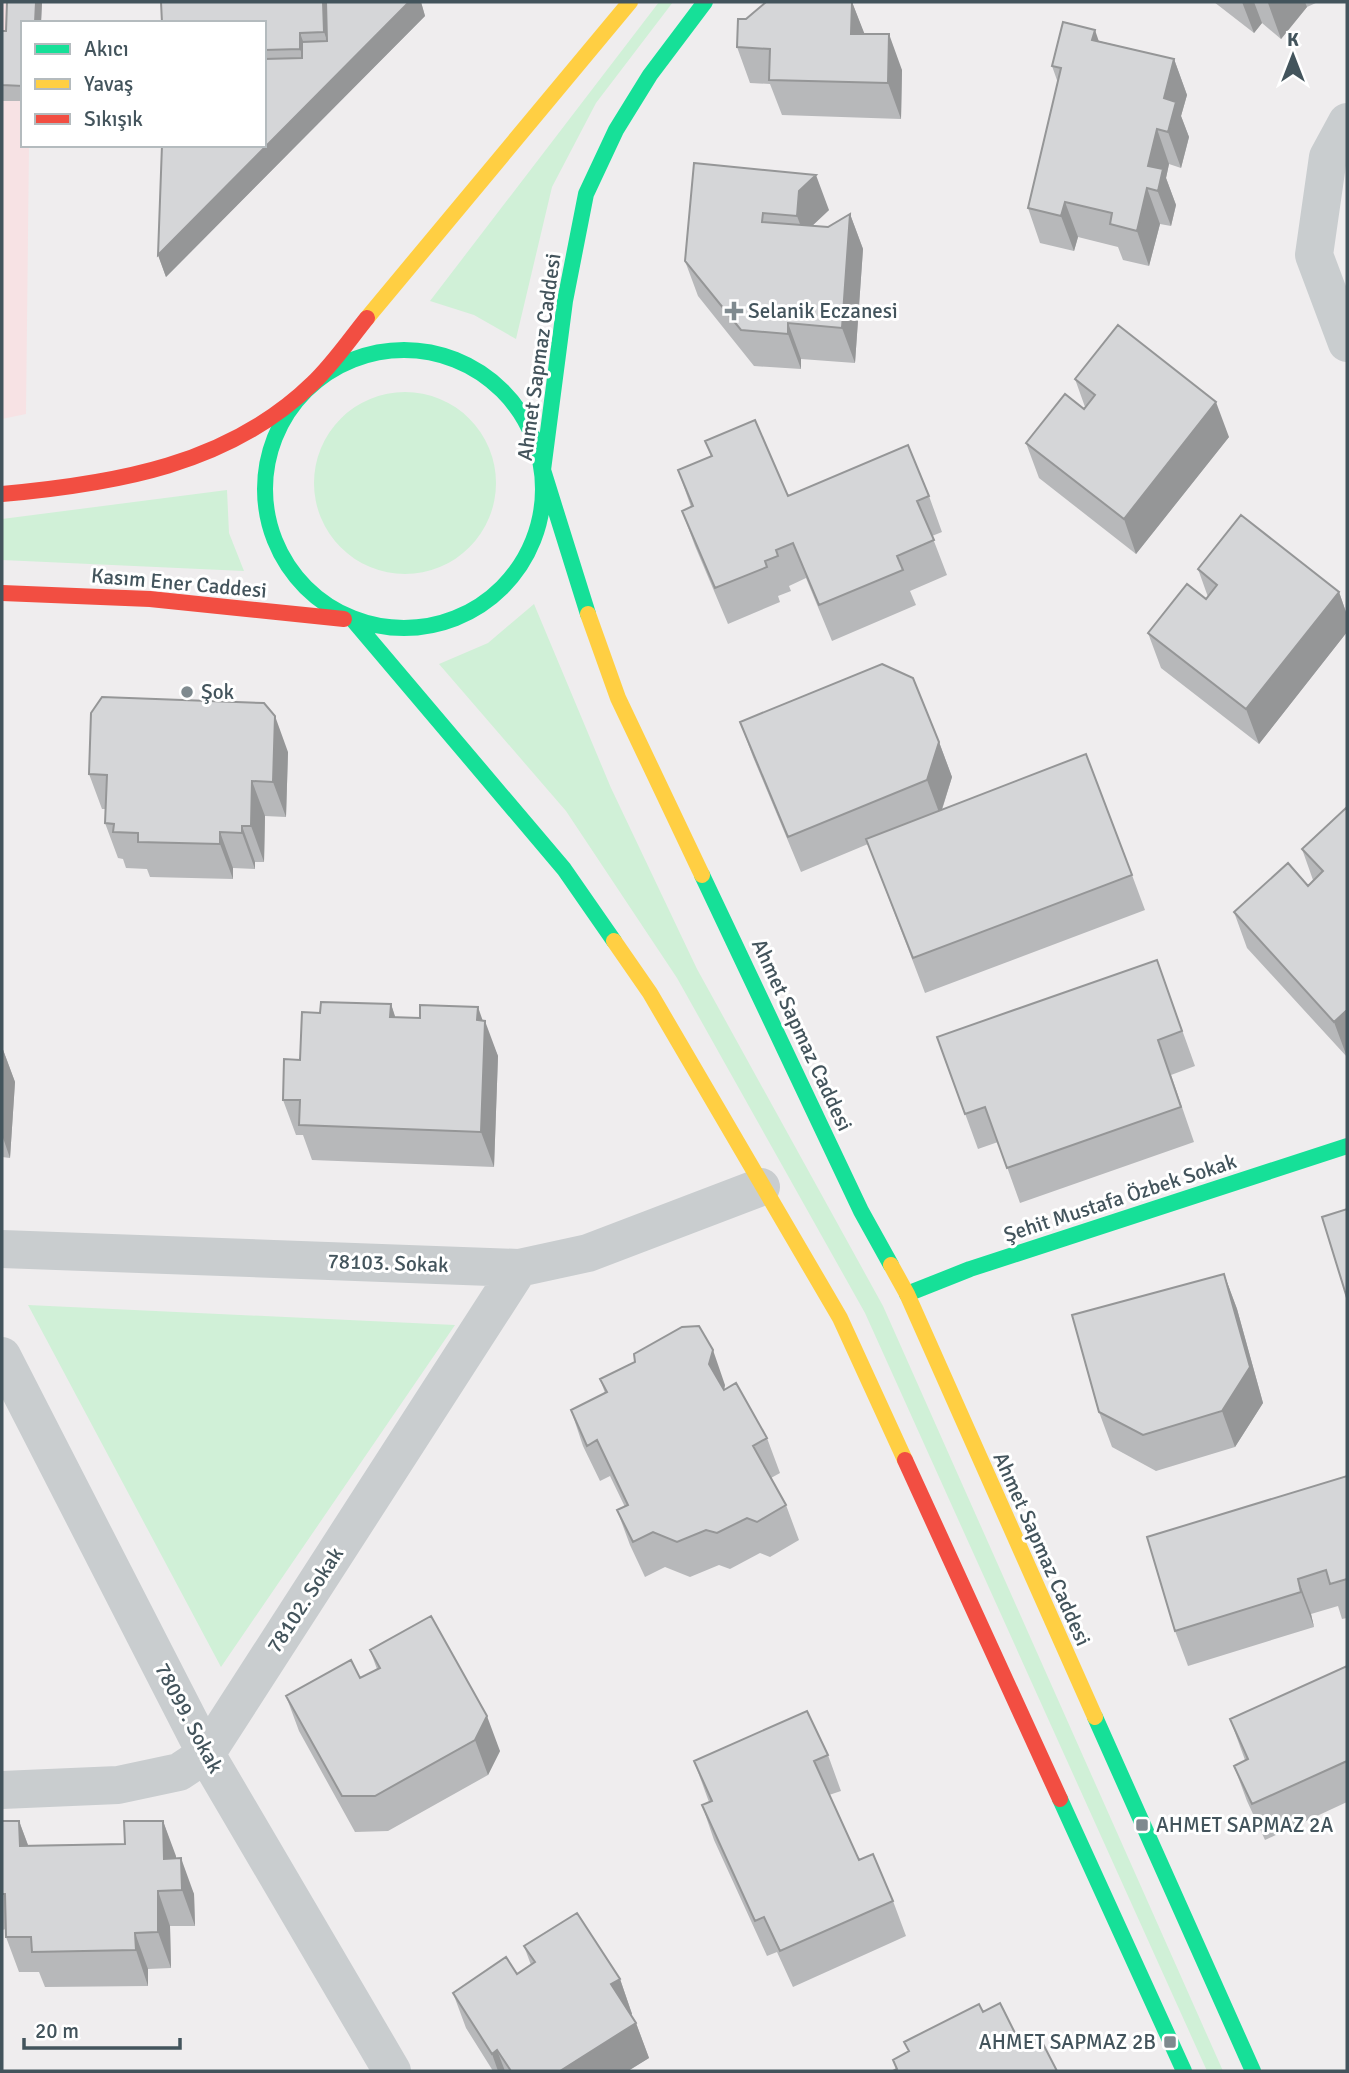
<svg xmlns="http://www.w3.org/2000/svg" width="1349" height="2073" viewBox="0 0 1349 2073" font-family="Signika,sans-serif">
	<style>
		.medical { fill: #f7e2e4 }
		.green { fill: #d0f0d7 }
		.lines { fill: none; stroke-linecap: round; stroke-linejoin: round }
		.street { stroke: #c9cdcf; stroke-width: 38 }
		.fast { stroke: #16e098; stroke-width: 16 }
		.slow { stroke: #ffcf43; stroke-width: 16 }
		.jam { stroke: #f24e42; stroke-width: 16 }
		.wall { fill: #b7b8ba }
		.shaded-wall { fill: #959697 }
		.building { fill: #d5d6d8; stroke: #959697; stroke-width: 2 }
		.poi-dot { fill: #7f8a8f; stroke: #fff; stroke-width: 2.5 }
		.labels { text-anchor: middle; stroke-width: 6; stroke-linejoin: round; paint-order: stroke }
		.poi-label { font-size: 21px; fill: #43545c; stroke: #fff; text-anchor: start }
		.street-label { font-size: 21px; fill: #43545c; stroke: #fff }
	</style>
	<rect width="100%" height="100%" fill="#efedee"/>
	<!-- medical -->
	<path class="medical" d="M2,2H31L23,23V145H29L26,414L2,419Z"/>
	<!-- green -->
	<path class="green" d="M659,2H673L596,103L552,187L516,339L474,315L430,301Z
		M314 483a91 91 0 1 1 182 0a91 91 0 1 1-182 0Z
		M227,490L229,533L244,571L2,560V519Z
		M534,604L611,788L697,969L883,1306L1223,2071H1207L865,1313L677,978L566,811L439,664L488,643Z
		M28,1305L455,1325L221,1667Z"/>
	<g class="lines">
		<!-- street -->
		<path class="street" d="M1347,122L1328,157L1314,255L1347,343
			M2,1249L519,1268L588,1253L761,1187
			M2,1356L206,1754L392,2071
			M2,1790L118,1785L179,1772L206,1754L519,1268"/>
		<!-- fast -->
		<path class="fast" d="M265 489a139 139 0 1 1 278 0a139 139 0 1 1-278 0Z
			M588,614L543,470L565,301L586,194L616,130L650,75L705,2
			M353,620L564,869L614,941
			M702,875L861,1211L891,1265
			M907,1294L970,1269L1347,1146
			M1095,1717L1253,2071
			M1060,1799L1184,2071"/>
		<!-- slow -->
		<path class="slow" d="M367,318L630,2
			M588,614L618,698L702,875
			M614,941L650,993L840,1318L905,1460
			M891,1265L907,1294L1095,1717"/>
		<!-- jam -->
		<path class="jam" d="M2,494C114,484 229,465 313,383C333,364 350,339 367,318
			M2,593L150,599L344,619
			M905,1460L1060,1799"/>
	</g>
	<!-- wall -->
	<path class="wall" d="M7,2H42L41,23H23V101H2V31H6Z
		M161,2H421L425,16L166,277L158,255L264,145V23Z
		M766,2H852L864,34L902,70L901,119L782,115L770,84L750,83L737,47Z
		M1214,2H1318L1307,7L1281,39L1262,23L1254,33Z
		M1099,41L1174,59L1187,95L1181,116L1189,137L1181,168L1169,164L1166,178L1176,205L1171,226L1160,224L1149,266L1123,260L1118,247L1078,237L1074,251L1040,243L1028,208L1058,83L1052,66Z
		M694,163L829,210L812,226L828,227L850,214L863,249L855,363L801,359V369L754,366L698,296L685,261Z
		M1075,379L1229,437L1136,554L1039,478L1026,443L1085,407Z
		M705,441L788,496H929L942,532L932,536L947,575L910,591L916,605L832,641L806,578L789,586L791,591L778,596L780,602L728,624L695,546L682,511L691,507L678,470L711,456Z
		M1198,569L1339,592L1347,615V632L1259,744L1161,668L1148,633L1206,599L1208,597Z
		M740,722L939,742L952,777L942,810L1132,875L1145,910L925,993L868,844L801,872L753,757Z
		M288,752L286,817L265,816L264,862H255V869L233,868V879L150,877L147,869L126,868L123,859L118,858L105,823L106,809H102L89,774Z
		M1347,807V1057L1247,948L1234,912L1308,886L1313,880L1302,849Z
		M1157,960L1195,1066L1171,1075L1194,1142L1020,1203L998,1142L978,1149L937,1037Z
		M391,1004L395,1018L482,1021L498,1056L494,1167L312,1160L303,1135H296L283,1100L320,1013Z
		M2,1047L15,1082L10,1158L2,1157Z
		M1224,1274L1237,1309L1263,1403L1235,1447L1156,1471L1112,1447L1099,1412Z
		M600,1379L725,1385L724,1390L767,1438L780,1473L771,1478L786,1505L799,1540L770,1557L760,1553L730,1569L719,1565L690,1577L665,1567L645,1577L630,1545L617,1510L625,1507L610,1476L600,1481L583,1446L571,1410L605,1393Z
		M1347,1476V1618L1342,1619L1338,1606L1311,1614L1314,1627L1188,1666L1175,1631Z
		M370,1650L500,1751L488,1775L388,1831L355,1832L299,1731L286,1696L360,1678L377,1669Z
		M1347,1666V1802L1265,1840L1247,1801L1234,1766L1245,1760L1230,1719Z
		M828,1755L841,1791L829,1795L859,1860L893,1901L906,1936L793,1987L777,1952L767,1956L714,1840L702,1805L709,1802L694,1761Z
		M2,1821H19L28,1845L125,1844L163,1821L176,1859L194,1894L195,1926H170L171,1968L148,1969V1986L45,1987L39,1972H19L6,1937V1929L2,1930Z
		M524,1946L620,1979L632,2014L631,2015L636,2023L649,2058L628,2071H493L466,2028L453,1993L517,1974L531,1965Z"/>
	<!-- shaded-wall -->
	<path class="shaded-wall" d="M36,2H42L41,23H35Z
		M323,2H330L332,54L324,32Z
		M409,2H421L425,16L166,277L158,255Z
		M852,2L865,35L851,34Z
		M1242,2H1254L1262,23L1254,33Z
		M1270,2H1305L1307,7L1281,39L1268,3Z
		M1095,30L1107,65L1092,40Z
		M300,33L308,55V71L300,49Z
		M889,34L902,70L901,119L888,83Z
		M1174,59L1187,95L1181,116L1189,137L1181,168L1168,132L1164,98Z
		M1157,129L1169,164L1166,178L1176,205L1171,226L1148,166Z
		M816,175L829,210L812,226L810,251L797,216L799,191Z
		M1147,188L1160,224L1149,266L1137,231Z
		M1065,202L1078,237L1074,251L1061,216Z
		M850,214L863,249L855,363L842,328Z
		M788,323L801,359V369L788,334Z
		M1216,402L1229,437L1136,554L1124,519Z
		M1339,592L1347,615V632L1259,744L1246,709Z
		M275,716L288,752L286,817L273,782Z
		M939,742L952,777L940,815L927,780Z
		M252,781L265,816L264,862L251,826Z
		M242,826L255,862V869L242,833Z
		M220,832L233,868V879L220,844Z
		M391,1004L403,1040L390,1017Z
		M478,1007L485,1027V1021L498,1056L494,1167L481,1132L477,1020Z
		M1347,1010V1057L1334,1022Z
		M2,1047L15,1082L10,1158L2,1135Z
		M1224,1274L1237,1309L1263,1403L1235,1447L1222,1411Z
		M713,1350L725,1385L722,1399L709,1364Z
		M1298,1579L1311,1614L1314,1627L1301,1592Z
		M487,1716L500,1751L488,1775L475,1740Z
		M19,1821L32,1856L20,1846Z
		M163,1821L176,1856L177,1890L164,1859Z
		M181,1858L194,1894L195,1926L182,1890Z
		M158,1891L170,1926L171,1968L158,1932Z
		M135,1933L148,1969V1986L136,1950Z
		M620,1979L632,2014L624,2019L611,1984Z
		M636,2023L649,2058L628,2071H560Z
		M497,2050L505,2071H498L492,2054Z"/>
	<!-- building -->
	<path class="building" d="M7,2H36L35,23H23V86L2,85V31H6Z
		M161,2H323L324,32L300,33V49L264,50V23H162Z
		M326,2H409L158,255L162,145H264V59L302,58V42L327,41Z
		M766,2H852L851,34H889L888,83L769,80L770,49L737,47L738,19H746Z
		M1063,22L1095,30L1092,40L1174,59L1164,98L1176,102L1168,132L1157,129L1148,166L1163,169L1158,191L1147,188L1137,231L1110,224L1112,213L1065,202L1061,216L1028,208L1061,68L1052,66Z
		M694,163L816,175L799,191L797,216L763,213L762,222L828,227L850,214L842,328L788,323V334L741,330L685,261Z
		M1118,325L1216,402L1124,519L1026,443L1065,394L1084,409L1095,395L1075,379Z
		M755,420L788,496L908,445L929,496L917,501L934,540L897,556L903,570L819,605L793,543L776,550L778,556L765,561L767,567L715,588L682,511L693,506L678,470L712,456L705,441Z
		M1241,515L1339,592L1246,709L1148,633L1187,584L1206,599L1217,585L1198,569Z
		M882,664L913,678L939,742L927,780L788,837L740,722Z
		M102,697L264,703L275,716L273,782L252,781L251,826H242V833L220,832V844L138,842V833L113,832L114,824L105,823L107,775L89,774L91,713Z
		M1086,754L1132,875L913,958L866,839Z
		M1347,807V1010L1334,1022L1234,912L1288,863L1308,886L1323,871L1302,849Z
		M1157,960L1182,1031L1158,1040L1181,1107L1007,1168L985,1107L965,1114L937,1037Z
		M321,1002L391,1004L390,1017L420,1018V1005L478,1007L477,1020L485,1021L481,1132L299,1125L300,1100H283L284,1059L300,1060L302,1012L320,1013Z
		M1347,1209V1298L1322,1217Z
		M1224,1274L1250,1367L1222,1411L1143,1435L1099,1412L1072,1315Z
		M699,1326L713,1350L709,1364L724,1390L736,1383L767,1438L753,1446L786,1505L757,1522L747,1518L717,1533L706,1530L677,1542L653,1532L633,1542L617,1510L628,1505L597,1440L587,1446L571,1410L607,1392L600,1379L635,1362L634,1354L682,1327Z
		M1347,1476V1579L1330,1584L1326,1570L1298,1579L1301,1592L1175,1631L1147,1537Z
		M431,1616L487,1716L475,1740L375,1796H342L286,1696L351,1660L360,1678L380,1668L370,1650Z
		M1347,1666V1761L1252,1804L1234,1766L1248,1759L1230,1719Z
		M807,1711L828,1755L814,1761L859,1860L873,1854L893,1901L780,1951L764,1917L755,1921L702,1805L712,1801L694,1761Z
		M2,1821H19L20,1846L125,1844L124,1821H163L164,1859L181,1858L182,1890L158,1891V1932L135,1933L136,1950L32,1952L31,1937H6L5,1894H2Z
		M577,1913L620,1979L611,1984L636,2023L560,2071H511L497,2050L492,2054L453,1993L506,1957L517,1974L535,1962L524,1946Z
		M1000,2003L1021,2045L1039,2036L1057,2071H893L897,2069L893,2060L909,2051L904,2042L979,2004L983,2012Z"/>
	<!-- markers -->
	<g class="poi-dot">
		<path d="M730.5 300.5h7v7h7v7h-7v7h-7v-7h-7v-7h7z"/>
		<circle cx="187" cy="692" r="7"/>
		<rect x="1135" y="1818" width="14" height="14" rx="3.5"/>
		<rect x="1163" y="2035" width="14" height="14" rx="3.5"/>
	</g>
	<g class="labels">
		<!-- poi labels -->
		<g class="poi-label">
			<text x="748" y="318">Selanik Eczanesi</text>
			<text x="201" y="699">Şok</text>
			<text x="1156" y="1832">AHMET SAPMAZ 2A</text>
			<text x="1156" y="2049" text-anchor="end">AHMET SAPMAZ 2B</text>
		</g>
		<!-- street labels -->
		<g class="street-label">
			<text transform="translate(539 357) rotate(-82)" y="7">Ahmet Sapmaz Caddesi</text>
			<text transform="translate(179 583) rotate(5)" y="7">Kasım Ener Caddesi</text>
			<text transform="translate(802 1035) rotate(65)" y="7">Ahmet Sapmaz Caddesi</text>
			<text transform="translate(1120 1198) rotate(-18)" y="7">Şehit Mustafa Özbek Sokak</text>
			<text transform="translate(388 1263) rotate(2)" y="7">78103. Sokak</text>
			<text transform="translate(1042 1549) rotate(66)" y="7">Ahmet Sapmaz Caddesi</text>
			<text transform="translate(305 1600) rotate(-57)" y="7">78102. Sokak</text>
			<text transform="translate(189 1718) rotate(62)" y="7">78099. Sokak</text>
		</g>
	</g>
	<!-- border -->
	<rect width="1349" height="2073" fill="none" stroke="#43545c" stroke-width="7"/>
	<!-- legend -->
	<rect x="21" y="21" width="245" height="126" fill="#ffffff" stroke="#b4bbbe" stroke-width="2"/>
	<rect x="35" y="44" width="35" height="10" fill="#16e098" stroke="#b4bbbe" stroke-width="2"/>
	<text x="84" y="56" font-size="21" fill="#43545c">Akıcı</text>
	<rect x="35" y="79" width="35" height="10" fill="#ffcf43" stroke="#b4bbbe" stroke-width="2"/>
	<text x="84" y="91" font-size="21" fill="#43545c">Yavaş</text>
	<rect x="35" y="114" width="35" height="10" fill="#f24e42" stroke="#b4bbbe" stroke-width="2"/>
	<text x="84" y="126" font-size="21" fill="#43545c">Sıkışık</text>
	<!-- north arrow -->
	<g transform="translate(1293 56)" stroke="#ffffff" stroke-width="5" paint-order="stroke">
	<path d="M0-5L12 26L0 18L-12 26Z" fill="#43545c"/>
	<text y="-10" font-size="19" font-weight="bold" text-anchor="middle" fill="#43545c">K</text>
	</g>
	<!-- scale -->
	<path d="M24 2038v10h156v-10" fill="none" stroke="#43545c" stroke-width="3.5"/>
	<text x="35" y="2038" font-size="21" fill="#43545c" stroke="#ffffff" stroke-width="5" paint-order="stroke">20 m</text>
</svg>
